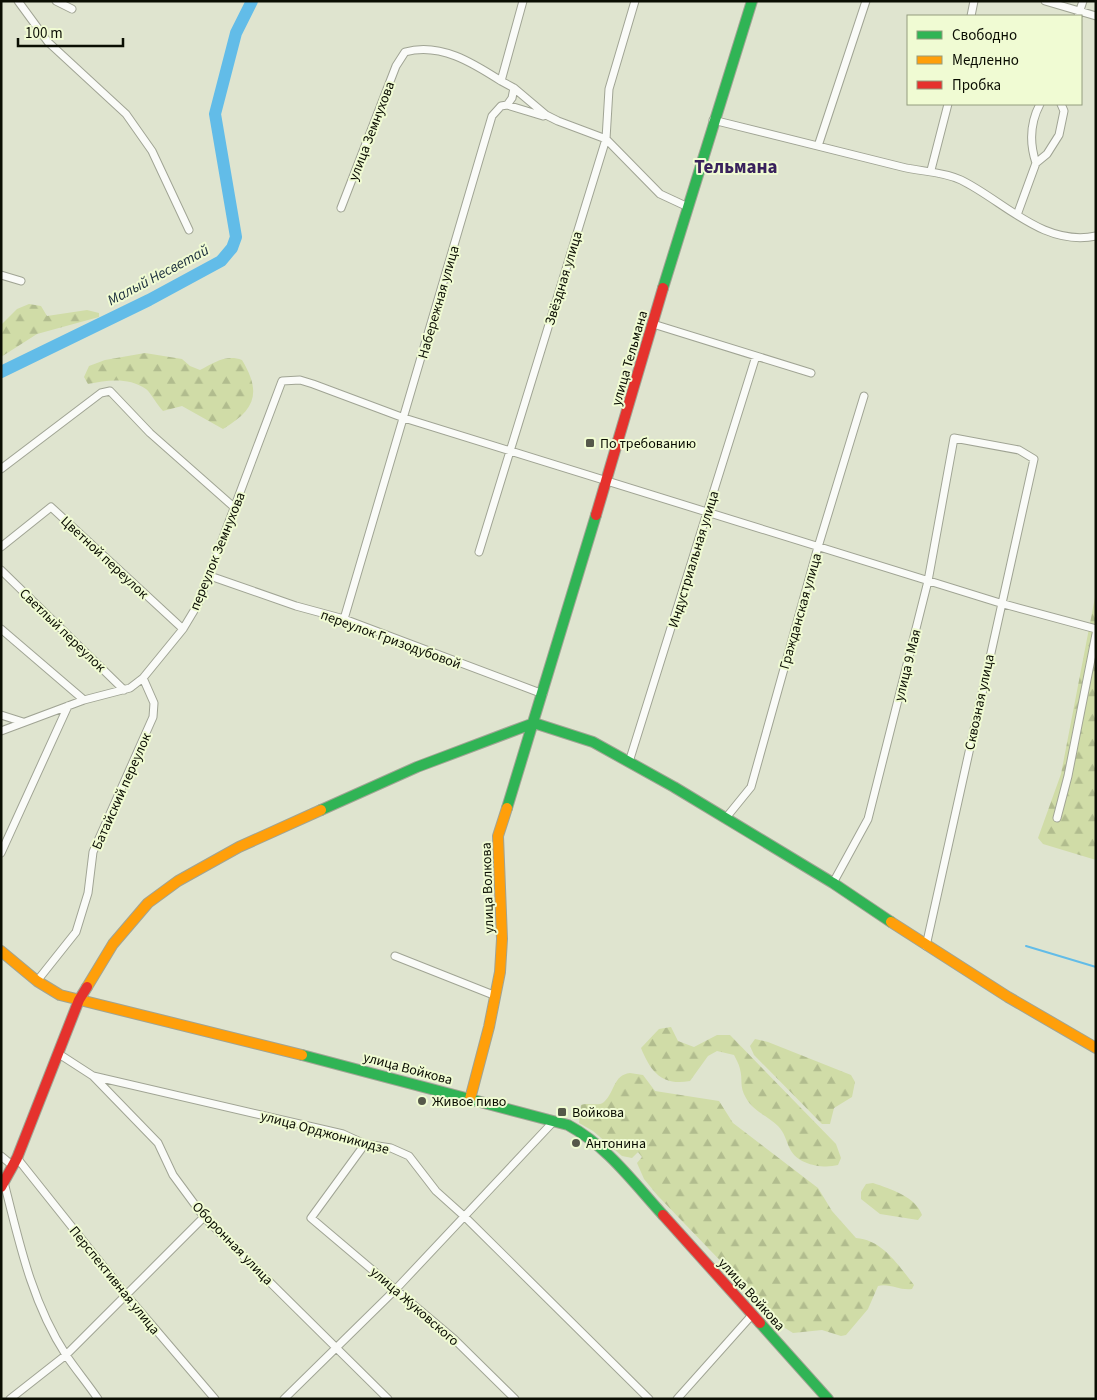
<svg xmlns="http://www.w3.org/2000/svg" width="1097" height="1400" viewBox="0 0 1097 1400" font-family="'Source Sans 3',sans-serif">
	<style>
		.forest { fill: url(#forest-firs) }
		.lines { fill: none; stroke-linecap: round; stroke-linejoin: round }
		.stream { stroke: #62bce8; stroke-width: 2 }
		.river { stroke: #62bce8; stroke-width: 12 }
		.street-casing { stroke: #a0a494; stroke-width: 9 }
		.fast-casing { stroke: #a0a494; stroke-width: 12 }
		.slow-casing { stroke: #a0a494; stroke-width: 12 }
		.jam-casing { stroke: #a0a494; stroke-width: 12 }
		.street { stroke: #fafbf8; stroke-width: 7 }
		.fast { stroke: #30b455; stroke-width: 10 }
		.slow { stroke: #ff9f0a; stroke-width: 10 }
		.jam { stroke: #e5322d; stroke-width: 10 }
		.poi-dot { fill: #55584a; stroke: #f0fbd3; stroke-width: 2 }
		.labels { text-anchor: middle; stroke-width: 4; stroke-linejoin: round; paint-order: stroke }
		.street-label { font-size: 14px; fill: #0a0d02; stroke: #f0fbd3 }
		.poi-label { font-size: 14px; fill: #0a0d02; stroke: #f0fbd3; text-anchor: start }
		.water-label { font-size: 15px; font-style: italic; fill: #1b2e3c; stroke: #f0fbd3 }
		.district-label { font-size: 19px; font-weight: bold; fill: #39225c; stroke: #f0fbd3 }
	</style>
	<defs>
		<pattern id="forest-firs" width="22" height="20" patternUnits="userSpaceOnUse" patternTransform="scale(1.25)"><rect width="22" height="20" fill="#d0dca7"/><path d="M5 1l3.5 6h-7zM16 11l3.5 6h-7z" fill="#b1bc8e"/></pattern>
	</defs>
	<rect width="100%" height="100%" fill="#dfe4cf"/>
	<!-- forest -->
	<path class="forest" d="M29,304L41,306L47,316L87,310L99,313V317L37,334L1,357V325L17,309Z
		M145,353L182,359L190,366L200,370C214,363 226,354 242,360C262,393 255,410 223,429L182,406L163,411C157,405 151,393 146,389C128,377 108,380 88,384L84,377L89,366L105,360Z
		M1096,592V860L1043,844L1038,838L1061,774Z
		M671,1027L678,1041L694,1047L717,1035H730L836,1144L841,1158L838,1165C823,1169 798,1165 790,1149C786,1141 785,1133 778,1126C768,1116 753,1111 746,1098C739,1086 743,1080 740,1069C739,1064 736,1059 734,1055L717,1051L708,1056L690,1081C663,1086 651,1073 641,1048L659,1029Z
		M755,1039L768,1042L851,1075L855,1082L852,1097L834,1108L830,1124H822L754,1055L750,1046Z
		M630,1073L643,1075L655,1091L719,1101L733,1123L818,1188L832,1211L856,1238C883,1240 898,1265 914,1285L912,1289C900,1291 890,1283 878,1286L868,1309L846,1335L841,1336L822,1330L793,1333L785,1328L658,1196L644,1179L637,1163L642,1157L638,1152L632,1158L622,1156L593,1131L579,1123L581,1105C588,1102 598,1107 604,1102C615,1092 613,1075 630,1073Z
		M873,1183C891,1189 916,1197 922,1215L918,1220L880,1214L861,1199V1192L866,1184Z"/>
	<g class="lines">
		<!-- stream -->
		<path class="stream" d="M1026,946L1096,967"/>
		<!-- river -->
		<path class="river" d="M1,372L149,300L221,261L232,248L236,237L215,114L236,33L252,1"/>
		<!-- street casing -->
		<g class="street-casing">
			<path id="street" d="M18,1L48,42L126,114L152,151L189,230
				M56,1L72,9
				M1045,1L1096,16
				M971,16L974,1
				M1078,16L1083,1
				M514,88L546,115L558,121L606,139L660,194L688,207
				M507,105L543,116
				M713,120L902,167C922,172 942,171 961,180C1004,201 1043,247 1096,236
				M818,146L866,1
				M1036,163C1029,142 1030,123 1040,104
				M931,170L948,104
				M341,208L396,66L405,52C440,42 473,63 501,81
				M1017,215L1036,163L1047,154L1059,135L1064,111L1061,104
				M1,275L21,281
				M653,324L811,373
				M1,469L101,393L110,391L150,433L235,508
				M1,547L51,507L183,629
				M479,552L606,139L609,89L635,1
				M1,570L124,690
				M210,576L296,606L344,619L543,694
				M344,619L492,116L501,106L507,105L512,98L514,88L501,81L523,1
				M1,629L84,700
				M1,715L23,722
				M1,731L84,700L130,688L143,678L183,629L198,604L282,381L300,380L313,384L404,418L1000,603L1096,629
				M629,762L756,356
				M1057,818L1068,776L1096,634
				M725,819L751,787L818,547L864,396
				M1,853L68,706
				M833,883L868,819L928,581L954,438L1019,450L1034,459L926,946
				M395,956L496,996
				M37,981L76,932L88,893L93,852L153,717L154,703L143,678
				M59,1054L93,1076L343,1134L365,1144L391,1148L409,1156L436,1191L465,1217L649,1399
				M93,1076L158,1143L173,1175L204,1217L388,1399
				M365,1144L311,1218L454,1339L515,1399
				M1,1156L13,1166
				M17,1158L127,1296L215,1399
				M4,1182C19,1242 32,1303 66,1355C76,1370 88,1384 98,1399
				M10,1399L66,1355L204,1217
				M284,1399L396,1289L554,1121
				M677,1399L752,1315"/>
		</g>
		<!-- fast casing -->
		<g class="fast-casing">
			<path id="fast" d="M663,288L752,1
				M507,808L596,515
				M321,810L417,767L534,723L593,742L674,787L833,883L891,922
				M302,1055L568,1125C607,1146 633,1182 663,1215
				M760,1323L828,1399"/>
		</g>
		<!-- slow casing -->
		<g class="slow-casing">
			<path id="slow" d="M891,922L1008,997L1096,1048
				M1,951L37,981L60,995L302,1055
				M87,987L113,944L148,903L178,881L239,847L321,810
				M470,1099L489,1027L500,972L502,939L498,836L507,808"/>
		</g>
		<!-- jam casing -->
		<g class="jam-casing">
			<path id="jam" d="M596,515L663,288
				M1,1187L17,1158L79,1000L87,987
				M663,1215L760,1323"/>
		</g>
		<!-- street -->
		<use href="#street" class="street"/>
		<!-- fast -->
		<use href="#fast" class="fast"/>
		<!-- slow -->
		<use href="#slow" class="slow"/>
		<!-- jam -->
		<use href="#jam" class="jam"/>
	</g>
	<!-- markers -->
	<g class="poi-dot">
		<rect x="585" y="438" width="10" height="10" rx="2.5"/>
		<circle cx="422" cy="1101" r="5"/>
		<rect x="557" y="1107" width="10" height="10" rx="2.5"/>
		<circle cx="576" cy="1143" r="5"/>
	</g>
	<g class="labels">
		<!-- street labels -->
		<g class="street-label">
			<text transform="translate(371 131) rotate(-69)" y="5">улица Земнухова</text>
			<text transform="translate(563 278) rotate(-73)" y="5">Звёздная улица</text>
			<text transform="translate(438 302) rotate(-74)" y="5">Набережная улица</text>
			<text transform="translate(629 358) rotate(-74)" y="5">улица Тельмана</text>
			<text transform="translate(217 551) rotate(-68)" y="5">переулок Земнухова</text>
			<text transform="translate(105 557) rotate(43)" y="5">Цветной переулок</text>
			<text transform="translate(693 559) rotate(-73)" y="5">Индустриальная улица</text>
			<text transform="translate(800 611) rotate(-74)" y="5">Гражданская улица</text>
			<text transform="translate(63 630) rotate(44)" y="5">Светлый переулок</text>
			<text transform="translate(391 639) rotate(20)" y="5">переулок Гризодубовой</text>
			<text transform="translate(907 665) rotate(-76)" y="5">улица 9 Мая</text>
			<text transform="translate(979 702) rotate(-78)" y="5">Сквозная улица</text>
			<text transform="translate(121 791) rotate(-66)" y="5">Батайский переулок</text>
			<text transform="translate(487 888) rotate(-92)" y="5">улица Волкова</text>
			<text transform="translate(408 1068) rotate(15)" y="5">улица Войкова</text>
			<text transform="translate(325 1132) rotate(15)" y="5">улица Орджоникидзе</text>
			<text transform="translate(233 1243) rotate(46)" y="5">Оборонная улица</text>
			<text transform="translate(115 1280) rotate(51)" y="5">Перспективная улица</text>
			<text transform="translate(752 1294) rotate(48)" y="5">улица Войкова</text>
			<text transform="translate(415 1306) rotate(41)" y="5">улица Жуковского</text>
		</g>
		<!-- poi labels -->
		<g class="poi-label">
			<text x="600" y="448">По требованию</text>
			<text x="432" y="1106">Живое пиво</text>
			<text x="572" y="1117">Войкова</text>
			<text x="586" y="1148">Антонина</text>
		</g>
		<!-- water labels -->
		<g class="water-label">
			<text transform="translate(158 275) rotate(-28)" y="5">Малый Несветай</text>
		</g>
		<!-- district labels -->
		<g class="district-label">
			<text x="736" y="173">Тельмана</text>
		</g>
	</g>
	<!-- border -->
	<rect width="1097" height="1400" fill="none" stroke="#0a0d02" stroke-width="5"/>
	<!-- legend -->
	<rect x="907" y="15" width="175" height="90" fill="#f0fbd3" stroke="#949c7f"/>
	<rect x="917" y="31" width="25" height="8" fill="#30b455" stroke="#949c7f"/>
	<text x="952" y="40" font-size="15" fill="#0a0d02">Свободно</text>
	<rect x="917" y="56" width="25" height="8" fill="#ff9f0a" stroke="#949c7f"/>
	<text x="952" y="65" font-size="15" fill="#0a0d02">Медленно</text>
	<rect x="917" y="81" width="25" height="8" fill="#e5322d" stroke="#949c7f"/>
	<text x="952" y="90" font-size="15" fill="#0a0d02">Пробка</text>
	<!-- scale -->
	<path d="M18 38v8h105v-8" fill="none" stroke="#0a0d02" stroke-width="2.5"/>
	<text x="25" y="38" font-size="15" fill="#0a0d02" stroke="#f0fbd3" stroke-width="4" paint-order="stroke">100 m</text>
</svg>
